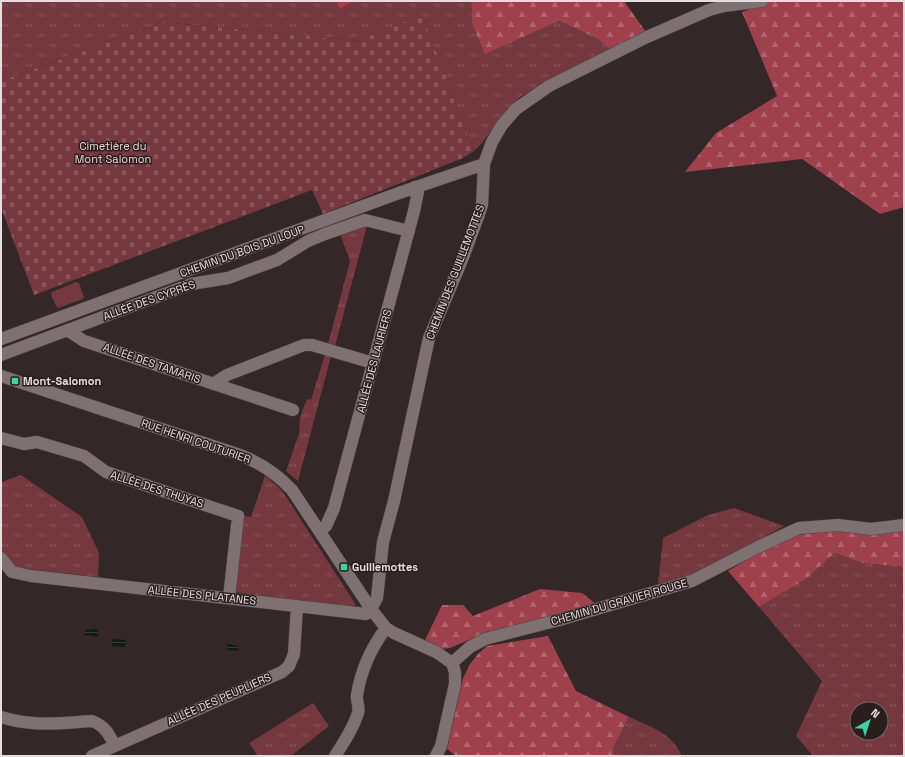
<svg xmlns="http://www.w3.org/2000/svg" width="905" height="757" viewBox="0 0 905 757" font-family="'Space Grotesk',sans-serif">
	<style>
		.grass { fill: url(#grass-tufts); fill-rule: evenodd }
		.forest { fill: url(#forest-firs) }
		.cemetery { fill: url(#cemetery-stones) }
		.park { fill: #75383f }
		.water { fill: url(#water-rules) }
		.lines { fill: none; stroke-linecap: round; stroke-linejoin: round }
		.minor-casing { stroke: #4f4646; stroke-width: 13 }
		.minor { stroke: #7f7171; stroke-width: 12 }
		.poi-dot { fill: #3cd4a4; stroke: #291d1e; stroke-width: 1.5 }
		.labels { text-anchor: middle; stroke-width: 3; stroke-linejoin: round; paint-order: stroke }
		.park-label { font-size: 11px; fill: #efd3d4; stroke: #291d1e }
		.street-label { font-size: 11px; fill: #e6dede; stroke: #291d1e }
		.poi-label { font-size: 11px; font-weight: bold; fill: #e6dede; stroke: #291d1e; text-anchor: start }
	</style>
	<defs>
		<pattern id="grass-tufts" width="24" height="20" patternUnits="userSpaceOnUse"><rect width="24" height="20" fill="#75383f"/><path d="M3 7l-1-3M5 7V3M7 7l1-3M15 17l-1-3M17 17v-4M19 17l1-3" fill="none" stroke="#89545a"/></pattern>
		<pattern id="forest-firs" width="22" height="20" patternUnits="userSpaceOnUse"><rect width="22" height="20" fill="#9f404d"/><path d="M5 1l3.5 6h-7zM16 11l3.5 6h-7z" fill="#b1646f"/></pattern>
		<pattern id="cemetery-stones" width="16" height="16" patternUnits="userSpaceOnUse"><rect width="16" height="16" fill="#75383f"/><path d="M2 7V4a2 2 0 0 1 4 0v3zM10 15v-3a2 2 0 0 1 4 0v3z" fill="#89545a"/></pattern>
		<pattern id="water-rules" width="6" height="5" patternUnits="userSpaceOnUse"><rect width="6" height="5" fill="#0e1e17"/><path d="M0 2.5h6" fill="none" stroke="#313e38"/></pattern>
	</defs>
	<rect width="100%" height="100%" fill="#332727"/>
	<!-- grass -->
	<path class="grass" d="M1,1H336L340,9L353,1H471L472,24L485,53L559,21L598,39L609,49L541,85L520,97L508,109L482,143L474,151L422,16L358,41L163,22L1,81Z
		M365,225L367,226L335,346L328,344L350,261L340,234Z
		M325,355L331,356L298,481L286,471L299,434L300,417L307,399L311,400Z
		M21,475L82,517L99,553L98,577L12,567L1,551V482Z
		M265,476L274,483L283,492L356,605L351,606L262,596L235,592L244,516L251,517Z
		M734,508L784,526L706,569L687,577L658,584L663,538L708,515Z
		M835,553L862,563L904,567V756H813L796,736L822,681L759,607L806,579ZM857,709H881V733H857Z
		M313,703L329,726L291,756H258L249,743Z
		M629,717C651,727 671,732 682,756H613V748Z"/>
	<!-- forest -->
	<path class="forest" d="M336,1H353L340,9Z
		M471,1H624L646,32L609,49L598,39L559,21L485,54L472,24Z
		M770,1H904V207L880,214L802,159L685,172L716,133L777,96L742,12Z
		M904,527V567L862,563L835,553L806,579L759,607L728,571L771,545L789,537L804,534L834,530Z
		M540,589L582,593L596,604L476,637L450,648L441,649L425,640L442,605H463L473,616Z
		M548,636L576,691L629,717L613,748V756H456L447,749L463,678L470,664L478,654L487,646Z"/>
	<!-- cemetery -->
	<path class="cemetery" d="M422,15L474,151L463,158L323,214L312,190L34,295L1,208V81L163,22L358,41Z"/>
	<!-- park -->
	<path class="park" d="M76,282L79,283L84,297L83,299L58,308L56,306L51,295L52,292Z"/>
	<!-- water -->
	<path class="water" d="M90,629H98V637L85,635V630H90Z
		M112,639L126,640L125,647L112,646Z
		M227,644L239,646L238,651L227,650Z"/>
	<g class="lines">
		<!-- minor casing -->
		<g class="minor-casing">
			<path id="minor" d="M67,330L84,341L293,410
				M1,339L399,193L484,164
				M1,355L191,284L228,278L277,260L308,241L325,234L365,220L409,231
				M1,376L237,454C260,462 276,473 292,490L371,609L386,628L394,633L436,652L452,663L455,672V684L441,746L436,756
				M213,384L227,375L304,345H312L373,363
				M1,438L24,444L37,442L84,456L106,472L238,516L229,598
				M320,531L326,526L334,508L414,211L418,192L415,187
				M1,558L12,572L31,576L366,614L371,609L377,598L383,542L394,501L429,338L462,260L478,217L482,205L484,164L492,142L502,125L516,109L549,86L647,37L709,10L724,6L762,1
				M452,663L470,647L485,639L559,620L692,581L758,547L799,528L838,525L871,529L904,525
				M1,717C32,727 60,723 92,721C105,726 109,734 115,746
				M92,756L282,672L289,666L294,654L297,606
				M335,756C344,742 353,729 358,713C360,707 356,701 357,695C361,670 371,648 386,628"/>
		</g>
		<!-- minor -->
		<use href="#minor" class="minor"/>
	</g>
	<!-- markers -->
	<g class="poi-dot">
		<rect x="11" y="377" width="8" height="8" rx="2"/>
		<rect x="340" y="563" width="8" height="8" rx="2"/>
	</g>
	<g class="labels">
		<!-- park labels -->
		<g class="park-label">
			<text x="113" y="150">Cimetière du<tspan x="113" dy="13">Mont Salomon</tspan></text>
		</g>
		<!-- street labels -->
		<g class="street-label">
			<text transform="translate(242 251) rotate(-20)" y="4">CHEMIN DU BOIS DU LOUP</text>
			<text transform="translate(455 272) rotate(-69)" y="4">CHEMIN DES GUILLEMOTTES</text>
			<text transform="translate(149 300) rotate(-20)" y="4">ALLÉE DES CYPRÈS</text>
			<text transform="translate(374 361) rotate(-75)" y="4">ALLÉE DES LAURIERS</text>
			<text transform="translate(152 363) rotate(19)" y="4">ALLÉE DES TAMARIS</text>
			<text transform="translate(196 441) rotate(19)" y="4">RUE HENRI COUTURIER</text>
			<text transform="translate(157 489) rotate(18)" y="4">ALLÉE DES THUYAS</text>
			<text transform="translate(202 595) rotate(6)" y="4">ALLÉE DES PLATANES</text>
			<text transform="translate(619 602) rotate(-16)" y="4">CHEMIN DU GRAVIER ROUGE</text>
			<text transform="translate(219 699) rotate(-24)" y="4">ALLÉE DES PEUPLIERS</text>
		</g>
		<!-- poi labels -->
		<g class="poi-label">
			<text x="23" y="385">Mont-Salomon</text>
			<text x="352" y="571">Guillemottes</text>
		</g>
	</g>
	<!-- border -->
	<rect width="905" height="757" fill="none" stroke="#e6dede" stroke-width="4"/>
	<!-- north arrow -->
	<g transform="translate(869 721) rotate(39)"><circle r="19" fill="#291d1e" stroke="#756a6b"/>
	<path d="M0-3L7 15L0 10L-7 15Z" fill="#3cd4a4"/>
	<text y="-6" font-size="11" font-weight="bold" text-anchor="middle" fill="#e6dede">N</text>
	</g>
</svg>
